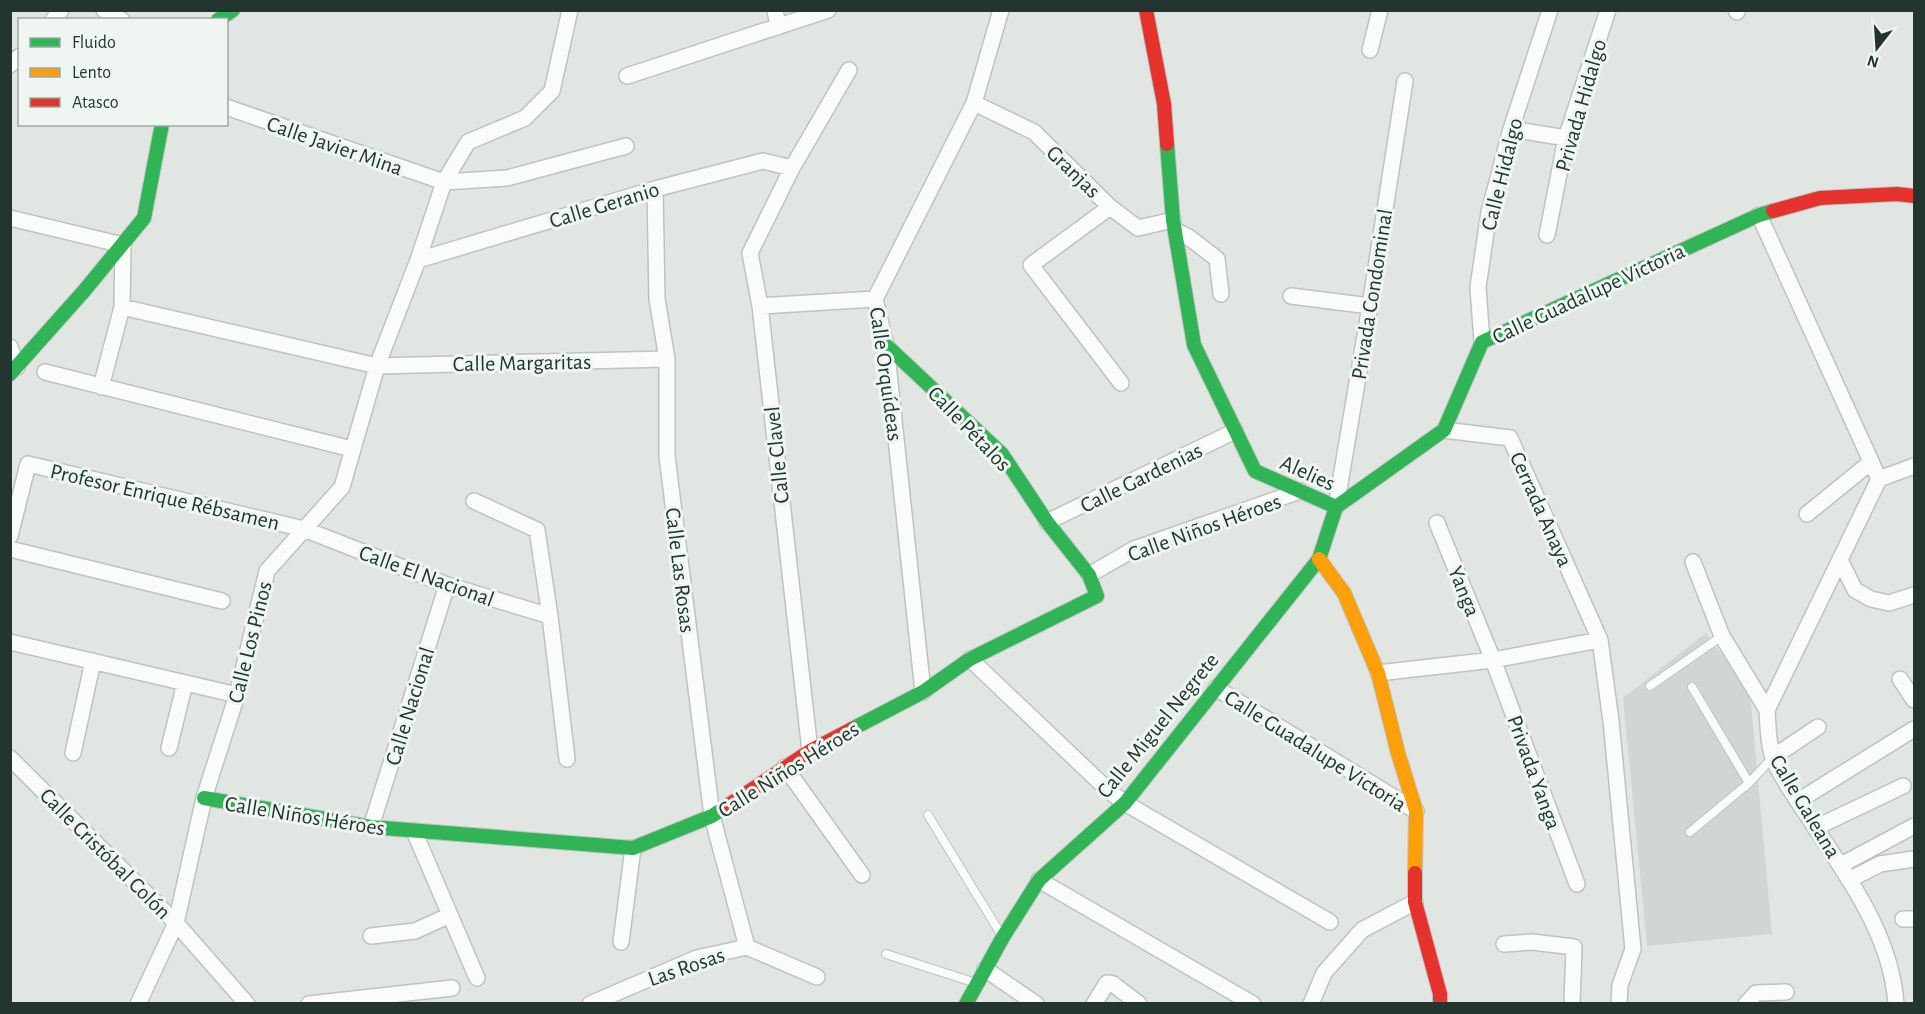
<svg xmlns="http://www.w3.org/2000/svg" width="1925" height="1014" viewBox="0 0 1925 1014" font-family="'Alegreya Sans',sans-serif">
	<style>
		.built { fill: #d0d7d3 }
		.lines { fill: none; stroke-linecap: round; stroke-linejoin: round }
		.lane-casing { stroke: #bec3c0; stroke-width: 10 }
		.street-casing { stroke: #bec3c0; stroke-width: 18 }
		.fast-casing { stroke: #bec4c1; stroke-width: 16 }
		.slow-casing { stroke: #bec4c1; stroke-width: 16 }
		.jam-casing { stroke: #bec4c1; stroke-width: 16 }
		.lane { stroke: #fafbfb; stroke-width: 8 }
		.street { stroke: #fafbfb; stroke-width: 15 }
		.fast { stroke: #30b455; stroke-width: 14 }
		.slow { stroke: #ff9f0a; stroke-width: 14 }
		.jam { stroke: #e5322d; stroke-width: 14 }
		.labels { text-anchor: middle; stroke-width: 6; stroke-linejoin: round; paint-order: stroke }
		.street-label { font-size: 22px; fill: #22362f; stroke: #eff6f2 }
	</style>
	<rect width="100%" height="100%" fill="#e1e6e3"/>
	<!-- built -->
	<path class="built" d="M1706,633L1750,693L1772,934L1647,946L1623,698Z"/>
	<g class="lines">
		<!-- lane casing -->
		<g class="lane-casing">
			<path id="lane" d="M1650,686L1722,636
				M1692,687L1749,783
				M928,815L1002,936
				M1690,832L1749,783L1773,757
				M886,954L976,983"/>
		</g>
		<!-- street casing -->
		<g class="street-casing">
			<path id="street" d="M104,10L122,20
				M775,10L778,27
				M1736,10L1737,12
				M53,20L61,10
				M1370,50L1380,10
				M10,65L20,56
				M627,76L828,10
				M974,103L1034,132L1110,207L1138,228L1173,220
				M226,107L444,182L507,178L626,146
				M1511,129L1566,138
				M655,189L657,299L667,359V456L712,816L747,947
				M1110,207L1031,265L1121,383
				M1759,215L1879,479
				M10,218L123,245L122,307L101,387
				M1176,231L1187,236L1217,259L1221,294
				M1547,235L1566,138L1608,10
				M418,260L655,189L763,161L792,168
				M1291,296L1370,306
				M760,306L875,299
				M122,307L377,366L667,359
				M1482,342L1478,287L1489,212L1511,129L1550,10
				M10,347L17,367
				M45,372L352,449
				M1444,430L1510,438L1600,640L1611,721L1633,949L1620,985L1619,1004
				M474,501L537,530L550,616L567,759
				M1336,507L1370,306L1405,81
				M1807,514L1871,462
				M1047,522L1235,431
				M1437,523L1493,660L1577,884
				M10,536L28,464L304,529L447,585L550,616
				M10,549L222,601
				M1840,560L1855,590L1871,599L1889,603L1914,595
				M1693,562L1722,636L1767,710
				M1089,575L1134,549L1300,491
				M10,642L237,695
				M970,659L1109,791L1125,803L1330,922
				M1378,673L1493,660L1600,640
				M1900,679L1914,700
				M1216,688L1416,811
				M923,692L886,345L875,299L974,103L1001,10
				M169,748L185,683
				M810,751L760,306L750,253L792,168L849,70
				M73,753L93,661
				M1773,757L1818,727
				M10,758L176,923L247,1004
				M785,767L862,875
				M1798,801L1914,729
				M371,827L447,585
				M1815,828L1903,786
				M414,831L477,978
				M1841,865L1914,826
				M1039,880L1253,1004
				M1849,880L1880,864L1914,859
				M1903,919H1914
				M371,936L415,931L450,915
				M621,942L633,848
				M1504,944L1532,942L1574,947L1572,1004
				M985,969L1036,1004
				M138,1004L176,923L204,798L237,695L267,571L342,487L377,366L418,260L444,182L468,142L525,118L552,91L570,10
				M309,1004L452,988
				M590,1004L697,958L747,947L817,977
				M1094,1004L1107,983L1113,984L1139,1004
				M1311,1004L1324,973L1362,930L1415,902
				M1746,1004L1756,993L1786,992
				M1896,1004C1891,932 1844,872 1807,815C1797,800 1777,772 1772,755C1768,741 1768,725 1767,710L1879,479L1914,466"/>
		</g>
		<!-- fast casing -->
		<g class="fast-casing">
			<path id="fast" d="M218,20L233,10
				M1167,144L1173,220L1194,345L1255,471L1336,507
				M10,374L84,291L144,218L162,124
				M1336,507L1444,430L1482,342L1759,215L1773,211
				M852,729L923,692L970,659L1097,596L1089,575L1047,522L1002,454L886,345
				M204,798L371,827L633,848L712,816L724,808
				M966,1004L1003,937L1039,880L1125,803L1319,559L1336,507"/>
		</g>
		<!-- slow casing -->
		<g class="slow-casing">
			<path id="slow" d="M1319,559L1344,593L1378,673L1398,753L1416,811L1415,873"/>
		</g>
		<!-- jam casing -->
		<g class="jam-casing">
			<path id="jam" d="M1146,10L1164,104L1167,144
				M1773,211L1820,198L1897,194L1914,196
				M724,808L810,751L852,729
				M1415,873V902L1440,994V1004"/>
		</g>
		<!-- lane -->
		<use href="#lane" class="lane"/>
		<!-- street -->
		<use href="#street" class="street"/>
		<!-- fast -->
		<use href="#fast" class="fast"/>
		<!-- slow -->
		<use href="#slow" class="slow"/>
		<!-- jam -->
		<use href="#jam" class="jam"/>
	</g>
	<g class="labels">
		<!-- street labels -->
		<g class="street-label">
			<text transform="translate(1580 105) rotate(-74)" y="8">Privada Hidalgo</text>
			<text transform="translate(335 145) rotate(19)" y="8">Calle Javier Mina</text>
			<text transform="translate(1074 171) rotate(44)" y="8">Granjas</text>
			<text transform="translate(1501 174) rotate(-76)" y="8">Calle Hidalgo</text>
			<text transform="translate(604 204) rotate(-17)" y="8">Calle Geranio</text>
			<text transform="translate(1588 293) rotate(-25)" y="8">Calle Guadalupe Victoria</text>
			<text transform="translate(1371 294) rotate(-81)" y="8">Privada Condominal</text>
			<text transform="translate(522 362) rotate(-1)" y="8">Calle Margaritas</text>
			<text transform="translate(887 374) rotate(82)" y="8">Calle Orquídeas</text>
			<text transform="translate(970 428) rotate(46)" y="8">Calle Pétalos</text>
			<text transform="translate(776 455) rotate(-96)" y="8">Calle Clavel</text>
			<text transform="translate(1308 472) rotate(24)" y="8">Alelies</text>
			<text transform="translate(1141 477) rotate(-26)" y="8">Calle Gardenias</text>
			<text transform="translate(165 496) rotate(13)" y="8">Profesor Enrique Rébsamen</text>
			<text transform="translate(1542 509) rotate(66)" y="8">Cerrada Anaya</text>
			<text transform="translate(1204 527) rotate(-20)" y="8">Calle Niños Héroes</text>
			<text transform="translate(681 570) rotate(83)" y="8">Calle Las Rosas</text>
			<text transform="translate(427 575) rotate(20)" y="8">Calle El Nacional</text>
			<text transform="translate(1465 591) rotate(68)" y="8">Yanga</text>
			<text transform="translate(249 642) rotate(-76)" y="8">Calle Los Pinos</text>
			<text transform="translate(409 706) rotate(-73)" y="8">Calle Nacional</text>
			<text transform="translate(1157 725) rotate(-51)" y="8">Calle Miguel Negrete</text>
			<text transform="translate(1316 750) rotate(32)" y="8">Calle Guadalupe Victoria</text>
			<text transform="translate(788 769) rotate(-32)" y="8">Calle Niños Héroes</text>
			<text transform="translate(1535 772) rotate(70)" y="8">Privada Yanga</text>
			<text transform="translate(1806 806) rotate(59)" y="8">Calle Galeana</text>
			<text transform="translate(305 815) rotate(9)" y="8">Calle Niños Héroes</text>
			<text transform="translate(106 853) rotate(45)" y="8">Calle Cristóbal Colón</text>
			<text transform="translate(686 966) rotate(-19)" y="8">Las Rosas</text>
		</g>
	</g>
	<!-- border -->
	<rect width="1925" height="1014" fill="none" stroke="#22362f" stroke-width="24"/>
	<!-- legend -->
	<rect x="18" y="18" width="210" height="108" fill="#eff6f2" stroke="#9da9a4" stroke-width="1.5"/>
	<rect x="30" y="38" width="30" height="9" fill="#30b455" stroke="#9da9a4" stroke-width="1.5"/>
	<text x="72" y="48" font-size="18" fill="#22362f">Fluido</text>
	<rect x="30" y="68" width="30" height="9" fill="#ff9f0a" stroke="#9da9a4" stroke-width="1.5"/>
	<text x="72" y="78" font-size="18" fill="#22362f">Lento</text>
	<rect x="30" y="98" width="30" height="9" fill="#e5322d" stroke="#9da9a4" stroke-width="1.5"/>
	<text x="72" y="108" font-size="18" fill="#22362f">Atasco</text>
	<!-- north arrow -->
	<g transform="translate(1877 48) rotate(197)" stroke="#eff6f2" stroke-width="4.5" paint-order="stroke">
	<path d="M0-4.5L10 22L0 15L-10 22Z" fill="#22362f"/>
	<text y="-9" font-size="16" font-weight="bold" text-anchor="middle" fill="#22362f">N</text>
	</g>
</svg>
